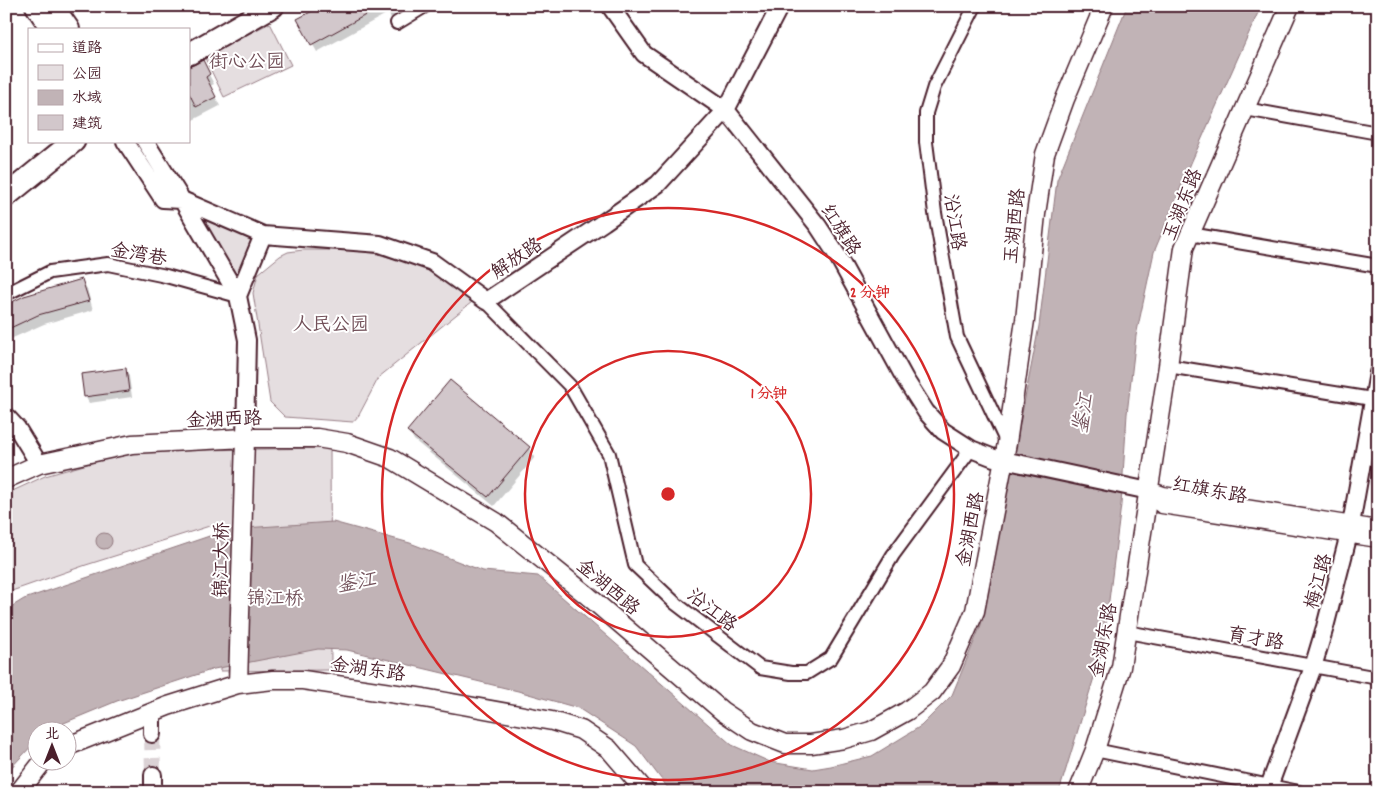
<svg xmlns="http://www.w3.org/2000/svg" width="1384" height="798" viewBox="0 0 1384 798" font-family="Dekko,'LXGW WenKai TC',sans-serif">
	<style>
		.green { fill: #e5dee0; stroke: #987e86 }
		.water { fill: #c1b3b6; stroke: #91787e }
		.shadow { fill: #0003 }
		.building { fill: #d2c7cb; stroke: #4a1f2b }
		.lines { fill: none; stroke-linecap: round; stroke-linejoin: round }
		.tertiary-tunnel { stroke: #dbd2d5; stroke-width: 16; stroke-dasharray: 16 8; stroke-linecap: butt }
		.minor-casing { stroke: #4a1f2b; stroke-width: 16 }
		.tertiary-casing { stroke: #4a1f2b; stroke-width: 20 }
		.secondary-casing { stroke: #4a1f2b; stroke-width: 21 }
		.primary-casing { stroke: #4a1f2b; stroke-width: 24 }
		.trunk-casing { stroke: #4a1f2b; stroke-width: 25 }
		.minor { stroke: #fff; stroke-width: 12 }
		.tertiary { stroke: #fff; stroke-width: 16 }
		.secondary { stroke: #fff; stroke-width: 18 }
		.primary { stroke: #fff; stroke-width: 20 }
		.trunk { stroke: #fff; stroke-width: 21 }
		.ring { fill: none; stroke: #d62828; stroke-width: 2.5 }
		.labels { text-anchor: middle; stroke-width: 4; stroke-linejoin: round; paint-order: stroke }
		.park-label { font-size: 19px; fill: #714f58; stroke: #fff }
		.street-label { font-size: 19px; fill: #4a1f2b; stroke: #fff }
		.water-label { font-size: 20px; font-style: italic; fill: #74535c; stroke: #fff }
		.centre { fill: #d62828; stroke: #fff; stroke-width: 2.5 }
		.ring-label { font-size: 15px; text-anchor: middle; font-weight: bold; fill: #d62828; stroke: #fff; stroke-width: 4; stroke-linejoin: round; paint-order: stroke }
	</style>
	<rect width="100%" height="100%" fill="#fff"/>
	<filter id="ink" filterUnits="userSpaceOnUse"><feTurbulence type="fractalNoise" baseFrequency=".02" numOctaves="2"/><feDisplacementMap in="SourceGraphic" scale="10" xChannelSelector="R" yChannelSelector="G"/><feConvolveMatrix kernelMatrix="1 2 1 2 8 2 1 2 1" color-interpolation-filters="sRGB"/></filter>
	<g filter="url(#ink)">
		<!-- green -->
		<path class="green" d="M270,23L291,65L224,97L204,56Z
			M194,213L251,240L238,277Z
			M303,250H353L374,253L432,269L472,302L379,377L359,415L353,422L285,417L270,402L253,293L258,274L280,256L288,252Z
			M330,448L331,670L220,671L219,523L86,565L6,593V494L45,476L134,451Z"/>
		<!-- water -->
		<path class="water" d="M1127,6H1261L1191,163L1154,252L1136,336L1127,414L1121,505L1103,648L1059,792H671L636,746L578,708L518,691L347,650L318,649L214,669L117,701L47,730H38L37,740L6,773V610L24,599L230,529L333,522L410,543L483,571L538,576L732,745L770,762L813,769L831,766L872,756L921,726L952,695L981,625L1039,326L1057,180Z
			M96 541a8 8 0 1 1 16 0a8 8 0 1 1-16 0Z"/>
		<!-- shadow -->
		<path class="shadow" d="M324,6H424L394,23L388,13L317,52L299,20Z
			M202,62L214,84L210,86L220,106L189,122L191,127L189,128V69Z
			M82,280L87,289L93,310L44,324L6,341V306Z
			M125,369L129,376L132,397L89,403L85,396Z
			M409,431L529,448L535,457L494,506L414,440Z"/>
		<!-- building -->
		<path class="building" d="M322,6H382L311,45L297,19Z
			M203,60L210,74L206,77L216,97L196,107L189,93V67Z
			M82,279L89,301L38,315L6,330V305L24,296Z
			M126,368L129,391L84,397L81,374Z
			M450,380L530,447L488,497L407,431Z"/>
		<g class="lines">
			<!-- tertiary-tunnel -->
			<path class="tertiary-tunnel" d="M152,734L153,775"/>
			<!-- minor casing -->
			<g class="minor-casing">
				<path id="minor" d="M975,6L934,87L926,113V142L935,213L957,337L1007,443
					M397,23L425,6
					M1245,109L1378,133
					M1190,234L1378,266
					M6,294L50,272L108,264L166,276L238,296
					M486,301L570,386L609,454L635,565L675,603L760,668L791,673H807L831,658L893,555L971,449
					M1168,366L1378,400
					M1127,632L1378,678
					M1095,750L1299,792"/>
			</g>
			<!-- tertiary casing -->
			<g class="tertiary-casing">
				<path id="tertiary" d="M610,6L644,54L726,110L818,226L837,255L905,379L926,412L943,431L971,449L994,458L1149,491
					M125,141L163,199L182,200L238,296L247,340L245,438
					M145,141L182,200L263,235L380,244L432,262L486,301L604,222L658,184L726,110L780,6
					M238,296L263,235
					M6,416L17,428L39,464
					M152,713V734
					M153,775V792
					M1267,792L1313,667L1325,627L1350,530L1378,373"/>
			</g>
			<!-- secondary casing -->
			<g class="secondary-casing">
				<path id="secondary" d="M6,479L39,464L132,444L245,438H317L347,443L390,458L496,522L588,596L722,711L752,731L785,744H811L844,739L871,731L907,711L932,692L951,666L975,611L1007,443L1025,320L1036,214L1045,154L1065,99L1104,6
					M1378,530L1163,496L1149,491L1162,504L1378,538
					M238,684L245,438
					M68,746L168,706L238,684L273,680H303L424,698L552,721L581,730L609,749L646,792
					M19,792L44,760
					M1078,792L1095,750L1121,667L1168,366L1184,248L1290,6"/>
			</g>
			<!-- primary casing -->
			<g class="primary-casing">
				<path id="primary" d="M36,6L51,29
					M53,6L69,29"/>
			</g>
			<!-- trunk casing -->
			<g class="trunk-casing">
				<path id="trunk" d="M189,54L273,6
					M6,196L74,141"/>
			</g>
			<!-- minor -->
			<use href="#minor" class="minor"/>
			<!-- tertiary -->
			<use href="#tertiary" class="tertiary"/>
			<!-- secondary -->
			<use href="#secondary" class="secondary"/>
			<!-- primary -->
			<use href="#primary" class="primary"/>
			<!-- trunk -->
			<use href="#trunk" class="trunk"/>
		</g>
	</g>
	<!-- distance rings -->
	<g class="ring">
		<circle cx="668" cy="494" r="143"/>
		<circle cx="668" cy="494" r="286"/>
	</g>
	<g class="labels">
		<!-- park labels -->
		<g class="park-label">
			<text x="247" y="67">街心公园</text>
			<text x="331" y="330">人民公园</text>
			<text x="275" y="604">锦江桥</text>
		</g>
		<!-- street labels -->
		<g class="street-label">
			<text transform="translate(1181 204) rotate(-68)" y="7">玉湖东路</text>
			<text transform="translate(956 222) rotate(81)" y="7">沿江路</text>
			<text transform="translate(1013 226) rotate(-84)" y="7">玉湖西路</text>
			<text transform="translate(842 229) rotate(57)" y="7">红旗路</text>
			<text transform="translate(139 253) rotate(10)" y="7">金湾巷</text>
			<text transform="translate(516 257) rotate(-34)" y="7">解放路</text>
			<text transform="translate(224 418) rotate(-2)" y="7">金湖西路</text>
			<text transform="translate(1210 489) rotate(10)" y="7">红旗东路</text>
			<text transform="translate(969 529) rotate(-79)" y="7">金湖西路</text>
			<text transform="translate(220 560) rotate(-89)" y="7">锦江大桥</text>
			<text transform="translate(1317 581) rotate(-75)" y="7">梅江路</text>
			<text transform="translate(609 586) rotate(40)" y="7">金湖西路</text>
			<text transform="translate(713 609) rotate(38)" y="7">沿江路</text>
			<text transform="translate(1256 637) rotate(10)" y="7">育才路</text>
			<text transform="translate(1102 640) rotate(-79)" y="7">金湖东路</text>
			<text transform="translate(368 668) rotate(8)" y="7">金湖东路</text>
		</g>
		<!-- water labels -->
		<g class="water-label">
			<text transform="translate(1082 413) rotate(-80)" y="7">鉴江</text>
			<text transform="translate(356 581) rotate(-10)" y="7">鉴江</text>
		</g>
	</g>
	<circle cx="668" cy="494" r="8" class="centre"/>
	<g class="ring-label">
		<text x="870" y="297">2 分钟</text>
		<text x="769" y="398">1 分钟</text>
	</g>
	<!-- margin -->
	<rect width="1384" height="798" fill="none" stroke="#fff" stroke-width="25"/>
	<rect x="12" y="12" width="1359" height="773" fill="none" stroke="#4a1f2b" stroke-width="2" filter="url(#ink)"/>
	<!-- legend -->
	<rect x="28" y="28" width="162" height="115" fill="#ffffff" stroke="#b7a5aa"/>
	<rect x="38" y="44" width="25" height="8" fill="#ffffff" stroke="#b7a5aa"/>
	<text x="72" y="52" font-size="15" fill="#4a1f2b">道路</text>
	<rect x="38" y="65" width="25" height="15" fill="#e5dee0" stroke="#b7a5aa"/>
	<text x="72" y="78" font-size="15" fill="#4a1f2b">公园</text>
	<rect x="38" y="90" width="25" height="15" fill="#c1b3b6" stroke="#b7a5aa"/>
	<text x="72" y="102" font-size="15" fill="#4a1f2b">水域</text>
	<rect x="38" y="115" width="25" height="15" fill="#d2c7cb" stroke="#b7a5aa"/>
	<text x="72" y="128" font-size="15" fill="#4a1f2b">建筑</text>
	<!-- north arrow -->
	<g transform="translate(52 746)"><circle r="24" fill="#ffffff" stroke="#b7a5aa"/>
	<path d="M0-4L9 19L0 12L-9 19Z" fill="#4a1f2b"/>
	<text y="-8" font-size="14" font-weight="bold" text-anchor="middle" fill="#4a1f2b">北</text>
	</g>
</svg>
